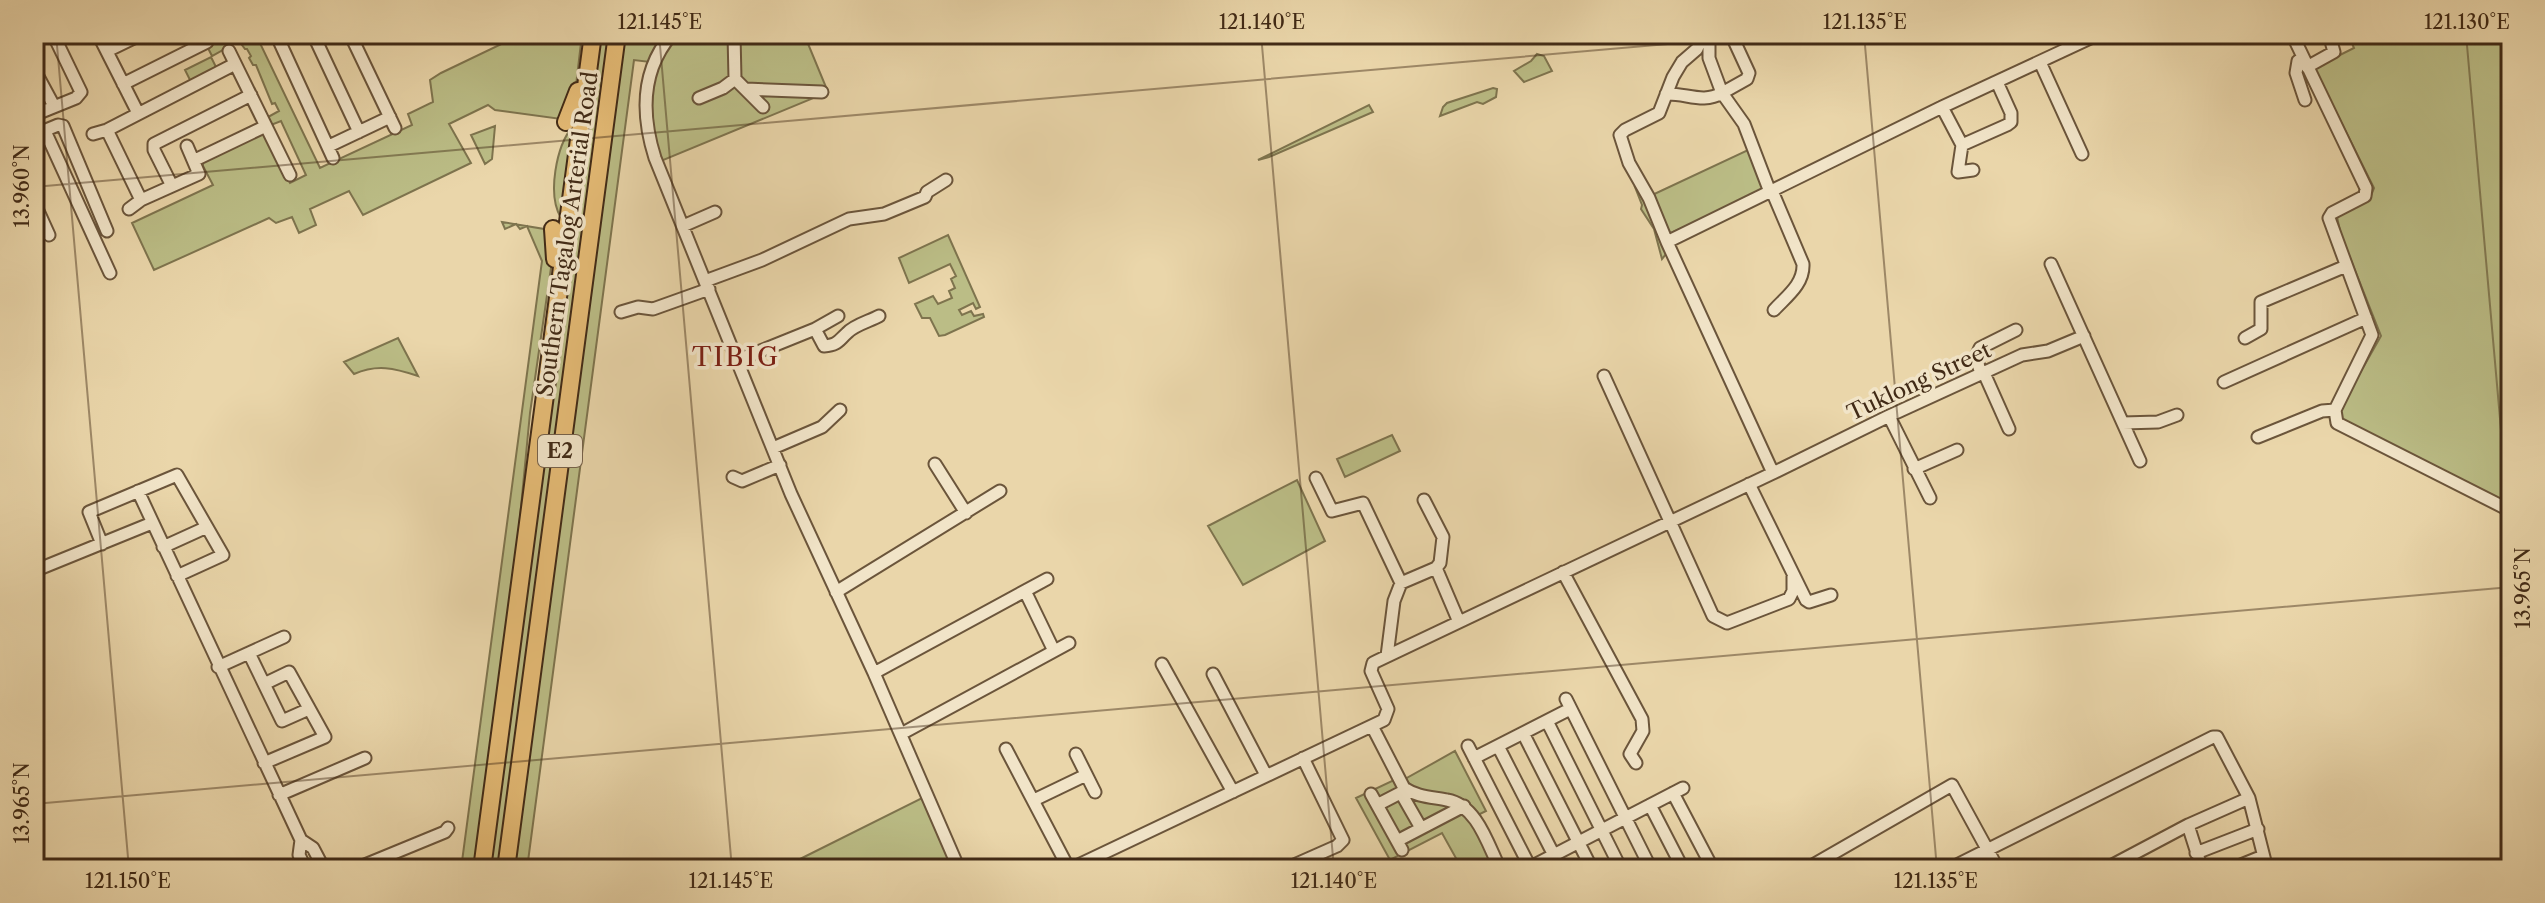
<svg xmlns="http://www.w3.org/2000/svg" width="2545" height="903" viewBox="0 0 2545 903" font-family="'Libre Caslon Text',serif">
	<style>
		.green { fill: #bbbd86; stroke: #7e744e; stroke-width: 2 }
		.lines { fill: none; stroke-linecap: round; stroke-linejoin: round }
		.minor-casing { stroke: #6b553b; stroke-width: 15 }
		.highway-casing { stroke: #412a16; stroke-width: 20 }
		.minor { stroke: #f1e4c8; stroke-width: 11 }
		.highway { stroke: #e5bb75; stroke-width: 16 }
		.ticks { fill: none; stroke: #412a16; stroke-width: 2; stroke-opacity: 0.45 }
		.labels { text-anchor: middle; stroke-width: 7; stroke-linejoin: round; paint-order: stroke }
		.shield { fill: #f1e4c8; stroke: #76624b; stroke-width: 2 }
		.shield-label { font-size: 20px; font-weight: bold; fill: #412a16 }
		.street-label { font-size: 22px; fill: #412a16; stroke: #f1e4c8 }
		.quarter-label { font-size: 26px; letter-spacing: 2px; fill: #7a1f14; stroke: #f1e4c8 }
		.neatline { fill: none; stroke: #412a16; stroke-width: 3 }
		.ticks-label { font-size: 20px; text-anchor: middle; fill: #412a16 }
	</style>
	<rect width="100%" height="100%" fill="#ead6aa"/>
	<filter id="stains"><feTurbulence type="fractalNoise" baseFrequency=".0025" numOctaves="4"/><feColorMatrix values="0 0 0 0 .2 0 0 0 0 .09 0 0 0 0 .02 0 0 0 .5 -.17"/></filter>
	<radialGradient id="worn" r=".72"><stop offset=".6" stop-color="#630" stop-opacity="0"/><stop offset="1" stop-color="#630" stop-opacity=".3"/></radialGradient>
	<!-- green -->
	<path class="green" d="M214,34H263L257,37L320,168L412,125L408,114L433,102L430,80L441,73L522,34H582L575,94L561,119L495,110L488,105L449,124L471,163L363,215L349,191L310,209L316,225L299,233L292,217L276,223L269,218L154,270L132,223L213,185L203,166V160L264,133L290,183L306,175L281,121L271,125L268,117L279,111L275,103L272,104L256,65H253L249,58L251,56L247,49H245L239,41L212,56L207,46L214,41Z
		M596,34H612L501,869H486Z
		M621,34H666L650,62L634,60L527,869H511Z
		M677,34H804L828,92L661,161C647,112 645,76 677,34Z
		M2348,34H2511V506L2344,425L2338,412L2381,336L2341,235L2337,217L2370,198L2374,188L2314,68L2354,48Z
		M1537,54L1544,56L1552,71L1524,82L1514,71L1531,61Z
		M211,57L217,69L191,82L185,70Z
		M1493,88L1497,89L1496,97L1483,104L1477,102L1440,116L1443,107L1447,103Z
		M1369,105L1373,112L1269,157L1258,160Z
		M495,126L492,159L485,164L471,135Z
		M573,126L561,218C547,195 556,146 573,126Z
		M1748,150L1766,189L1669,234L1650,196Z
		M1635,187H1638L1660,232L1666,254L1662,259L1654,229L1641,209L1642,205Z
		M502,222L544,229L552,261L530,413L514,580L476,869H461L542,261L527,226L520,229L516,224L505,229Z
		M948,235L980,307L976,309L973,303L959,310L962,315L971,311L974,316L983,314L984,317L945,335L939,336L930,318H922L915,304L933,296L938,304L952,298L949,291L955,288L951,279L956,276L950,264L909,283L899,258Z
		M398,338L418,376C394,368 377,364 354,374L344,362Z
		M1392,435L1400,451L1345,477L1337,459Z
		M1297,480L1325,541L1243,585L1208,526Z
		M1455,751L1486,811L1476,816L1414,789L1405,779Z
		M1394,780L1467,813L1490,858C1484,867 1472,869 1462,869L1442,833L1390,860L1356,798Z
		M924,797L957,869H780Z"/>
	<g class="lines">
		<!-- minor casing -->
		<g class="minor-casing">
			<path id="minor" d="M98,34L138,113
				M276,34L333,158
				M313,34L359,132
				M350,34L395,128
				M672,34C641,70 641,114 655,158L791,494L874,673L959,869
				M734,34L735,79L763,107
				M1731,34L1749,73L1747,79L1722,93L1744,124L1770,192
				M2292,34L2366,188L2365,196L2332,213L2329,218L2372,335L2335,410L2337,423L2511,511
				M107,51L142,34
				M229,51L290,175
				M2303,58L2298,61L2296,73L2305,100
				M2040,62L2082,154
				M2307,67L2334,52L2329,34
				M34,69L54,106
				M123,84L207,42L210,34
				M746,89L822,92
				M1666,94C1686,93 1703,104 1722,93L1709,58V34
				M699,98L723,88L735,79
				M1942,107L1962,145L2007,125L2011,122V113L1997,82
				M34,115L76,98L81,92L53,34
				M107,130L141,200
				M45,131L110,273
				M93,134L107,130L235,64
				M34,135L58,125L63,126L107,231
				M1962,145L1958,172L1973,170
				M329,146L390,117
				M195,160L266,126
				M172,186L154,150V144L251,95
				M1772,191L1803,264C1804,284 1787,296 1774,310
				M34,202L49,235
				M129,209L141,200L199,174L187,146
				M683,226L715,212
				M1667,242L1649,198L1629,163L1620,135L1625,130L1659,113L1673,77L1682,62L1697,49L1702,37L1709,34
				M2051,264L2140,461
				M705,281L762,260L849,219L884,214L925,197L927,192L946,180
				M621,312L638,307L653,309L709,289
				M815,329L838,316
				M2245,338L2261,329V302L2346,266
				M738,360L815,329L824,346C838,345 838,341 847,333C854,325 870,321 879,316
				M1984,373L2009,429
				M1981,374L1976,357L1980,348L2016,330
				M1604,376L1713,616L1727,623L1789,599L1793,591V576
				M2224,382L2366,318
				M1889,416L1930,498
				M2123,423L2158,422L2177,415
				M2258,437L2322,411L2335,410
				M773,448L822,427L840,410
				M935,464L966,513
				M1914,469L1957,450
				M1773,473L1889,416L2022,355L2048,351L2084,336
				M733,477L742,481L780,465
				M1316,478L1332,511L1363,503L1401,583L1436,568L1459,622
				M1749,484L1806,600L1809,602L1831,595
				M138,491L301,840L313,848L324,869
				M1424,500L1443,537L1440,563L1436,568
				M102,544L89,512L177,475L223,555L177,576
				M163,547L207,527
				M34,571L152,523
				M1563,572L1642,719L1643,731L1630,754L1636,763
				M1025,591L1054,651
				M836,592L1000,491
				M249,653L282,721L309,709
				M1387,656L1394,601L1401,583
				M1162,664L1233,792
				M218,667L284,637
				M874,673L1047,579
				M1213,674L1266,775
				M1566,699L1651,869
				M1547,721L1621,869
				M1372,726L1404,788C1417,797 1432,797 1447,800C1477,805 1488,845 1500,869
				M1523,733L1592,869
				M901,734L1069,643
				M1468,746L1531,869
				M1498,746L1561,869
				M1006,749L1069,869
				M1076,754L1095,792
				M1474,758L1570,709
				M264,763L325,737L289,672L264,684
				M1401,793L1421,828
				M1673,793L1713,869
				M1371,794L1402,850
				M279,795L365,758
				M2249,798L2267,869
				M1034,800L1086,775
				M1377,805L1406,790
				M1650,805L1683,869
				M2188,825L2202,869
				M301,840L299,855L306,869
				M1397,841L1464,806
				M2196,853L2258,829
				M355,869L445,832L448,828
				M1070,869L1384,720L1388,709L1371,671L1373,663L1377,661L1773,473L1667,242L1942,107L2099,34
				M1285,869L1337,846L1343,840L1303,758
				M1481,869L1496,861
				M1527,869L1683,788
				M1806,869L1952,785L1998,869
				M1949,869L2213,737H2217L2249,798L2188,825L2105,869
				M2231,869L2263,856"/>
		</g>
		<!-- highway casing -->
		<g class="highway-casing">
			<path id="highway" d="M566,122L578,91
				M553,229L555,259
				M482,869L593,34
				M506,869L617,34"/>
		</g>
		<!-- minor -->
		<use href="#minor" class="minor"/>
		<!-- highway -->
		<use href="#highway" class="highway"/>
	</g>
	<!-- ticks -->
	<path class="ticks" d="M56,34L129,869M659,34L732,869M1261,34L1334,869M1864,34L1937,869M2466,34L2511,543M34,187L1782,34M34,804L2511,587"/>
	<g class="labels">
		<!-- shield labels -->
		<rect class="shield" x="538" y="435" width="44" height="32" rx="6"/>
		<g class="shield-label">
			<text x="560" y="458">E2</text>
		</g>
		<!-- street labels -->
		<g class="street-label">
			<text transform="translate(567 234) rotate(-82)" y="8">Southern Tagalog Arterial Road</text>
			<text transform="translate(1919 381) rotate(-25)" y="8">Tuklong Street</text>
		</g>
		<!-- quarter labels -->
		<g class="quarter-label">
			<text x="736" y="366">TIBIG</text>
		</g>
	</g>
	<!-- margin -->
	<rect width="2545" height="903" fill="none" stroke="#ead6aa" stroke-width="88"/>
	<rect x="44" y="44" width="2457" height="815" class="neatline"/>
	<g class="ticks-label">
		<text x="660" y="29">121.145°E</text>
		<text x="1262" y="29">121.140°E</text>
		<text x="1865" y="29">121.135°E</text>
		<text x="2467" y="29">121.130°E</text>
		<text transform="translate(22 186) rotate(-90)" y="7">13.960°N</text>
		<text transform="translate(2523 588) rotate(-90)" y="7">13.965°N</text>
		<text transform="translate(22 803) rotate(-90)" y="7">13.965°N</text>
		<text x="128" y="888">121.150°E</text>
		<text x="731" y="888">121.145°E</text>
		<text x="1334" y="888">121.140°E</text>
		<text x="1936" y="888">121.135°E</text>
	</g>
	<rect width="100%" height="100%" filter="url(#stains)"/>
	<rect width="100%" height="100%" fill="url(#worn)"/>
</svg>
